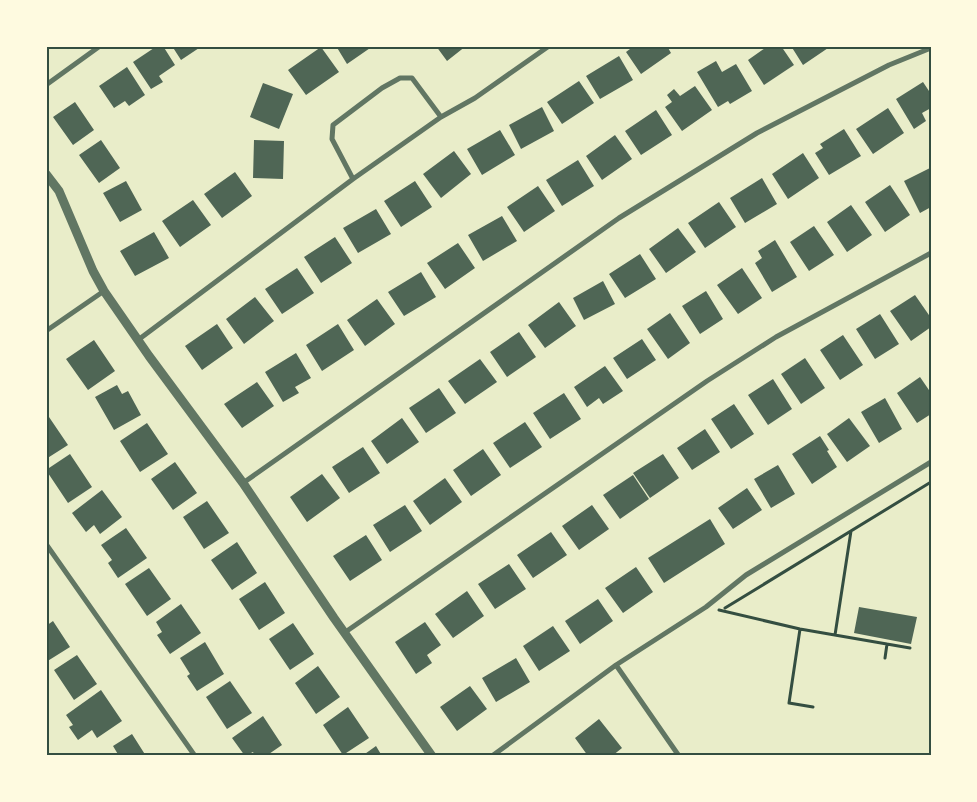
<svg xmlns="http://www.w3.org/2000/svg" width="977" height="802" viewBox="0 0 977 802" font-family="'Sofia Sans Condensed',sans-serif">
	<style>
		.building { fill: #4f6655 }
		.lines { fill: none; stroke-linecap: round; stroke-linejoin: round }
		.path { stroke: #344e41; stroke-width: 3 }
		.minor { stroke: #617663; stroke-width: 5 }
		.tertiary { stroke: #617663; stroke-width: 9 }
		.neatline { fill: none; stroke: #344e41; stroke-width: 2 }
	</style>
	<rect width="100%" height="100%" fill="#e9edc9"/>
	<!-- building -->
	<path class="building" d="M157,46H163L175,65L159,76L163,82L151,89L133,62Z
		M172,46H202L181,60Z
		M336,46H373L347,64Z
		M436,46H466L447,61Z
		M634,46H667L671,53L641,74L626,52Z
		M768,46H781L794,65L764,85L748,60Z
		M791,46H831L803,65Z
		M321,47L339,72L306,95L288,70Z
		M619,56L633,80L600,99L586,76Z
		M716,61L722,72L736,64L752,91L730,104L728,101L718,107L697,72Z
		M127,67L145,95L129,106L125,101L114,108L99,86Z
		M579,81L594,103L562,124L547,102Z
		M923,82L931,94V108L922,113L926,121L914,129L896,99Z
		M263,83L293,94L279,129L250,117Z
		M695,86L712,110L682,131L665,107L672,102L667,95L674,89L680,96Z
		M75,102L94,130L73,145L53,117Z
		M542,107L554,131L521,149L509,125Z
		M888,108L904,133L873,154L856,129Z
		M656,110L672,135L641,155L625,131Z
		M844,129L861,156L829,175L815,153L823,148L820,144Z
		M500,130L515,155L482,175L467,149Z
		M615,135L632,159L602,180L586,156Z
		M101,140L120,168L99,183L79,155Z
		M254,140L284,141L283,179L253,178Z
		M454,151L471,174L441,198L423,174Z
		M803,153L819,178L788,199L772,174Z
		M578,160L594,186L562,206L546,180Z
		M930,168L931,207L920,213L904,181Z
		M235,172L252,196L222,218L204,194Z
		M762,178L777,204L745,223L730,198Z
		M126,181L142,210L120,222L103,193Z
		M415,181L432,207L401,227L384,201Z
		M890,185L910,215L885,232L865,202Z
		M538,186L555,211L524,232L507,207Z
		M193,200L211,225L180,247L162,221Z
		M719,202L736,227L705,248L688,223Z
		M851,205L872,235L847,252L827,222Z
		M376,209L391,234L358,253L343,228Z
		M502,216L517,241L483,261L468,235Z
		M814,226L834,255L809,271L790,242Z
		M678,228L696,252L666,273L649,249Z
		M154,232L169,258L135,276L120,251Z
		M335,237L352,263L321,283L304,257Z
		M775,240L797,277L772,292L755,263L762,258L758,251Z
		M458,243L475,268L445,289L427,263Z
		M640,254L656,279L625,298L609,274Z
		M297,268L314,293L282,314L265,289Z
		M742,268L762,298L738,314L717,285Z
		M421,272L436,297L404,316L388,292Z
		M603,281L615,304L584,320L573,298Z
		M706,291L723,319L700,334L682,306Z
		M915,295L931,318V327L911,341L890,311Z
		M255,297L274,321L244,344L226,319Z
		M377,299L395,324L365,346L347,320Z
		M559,302L576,326L545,348L528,325Z
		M670,313L690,343L668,359L647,329Z
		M880,314L899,344L875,359L856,329Z
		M217,324L233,348L202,370L185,346Z
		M338,324L354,350L322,371L306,345Z
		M519,332L536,357L507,377L490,352Z
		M843,335L863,365L840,380L820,350Z
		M642,339L656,360L627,379L613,358Z
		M94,340L115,371L88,390L66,359Z
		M296,353L311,378L295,387L299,393L283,402L265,372Z
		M805,358L825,388L801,404L781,374Z
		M480,359L497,382L465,404L448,381Z
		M605,366L623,391L603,404L599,398L587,407L574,387Z
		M920,377L931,393V414L917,423L897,393Z
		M773,379L792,409L768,425L748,395Z
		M257,382L274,406L242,428L224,404Z
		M117,385L122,394L128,391L141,415L114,430L95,397Z
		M439,388L456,413L426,433L409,408Z
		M564,393L581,419L550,439L533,413Z
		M885,398L902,429L879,443L861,412Z
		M734,404L754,434L731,449L711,419Z
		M49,417L68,445L46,459V418Z
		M402,418L419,442L387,464L371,441Z
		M849,418L870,446L847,462L827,434Z
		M525,422L542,447L510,468L493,443Z
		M147,423L168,454L140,472L120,441Z
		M705,429L720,452L692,470L677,448Z
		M820,436L829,450L827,451L837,467L812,484L792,454Z
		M363,447L380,473L349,493L332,467Z
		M483,449L501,475L471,496L453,470Z
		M70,454L92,487L68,503L46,470Z
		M663,454L679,478L650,498L633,473Z
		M175,462L197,493L173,510L151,479Z
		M778,465L795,494L771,508L754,479Z
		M322,474L340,498L307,522L290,497Z
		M633,475L649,499L620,519L603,495Z
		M445,478L462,502L430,525L413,501Z
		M747,488L762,510L733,529L718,508Z
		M102,490L122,517L100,534L94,525L86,532L72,513Z
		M207,501L229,533L204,549L183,517Z
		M405,505L422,531L390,552L373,525Z
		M592,505L609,529L579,550L562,526Z
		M710,519L725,544L664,583L648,558Z
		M126,528L147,558L118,578L108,563L112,560L101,545Z
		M551,532L567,555L533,578L517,555Z
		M366,535L382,560L350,581L333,556Z
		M237,542L257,573L232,590L211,560Z
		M509,564L526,589L495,609L478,584Z
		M636,567L653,592L623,613L605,588Z
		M149,568L171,599L147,616L125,584Z
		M265,582L285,613L259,630L239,599Z
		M467,591L484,616L453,638L435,614Z
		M598,599L613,621L580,644L565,621Z
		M181,604L201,633L170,654L157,635L162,632L156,622Z
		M859,607L917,617L911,644L854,633Z
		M53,621L70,647L46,662V626Z
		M425,622L441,645L427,655L432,663L416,674L395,642Z
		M293,623L314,654L290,670L269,639Z
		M553,626L570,651L539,671L523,646Z
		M205,642L224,674L197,691L187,676L190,674L180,658Z
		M77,655L97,684L74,700L54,670Z
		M516,658L530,682L496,702L482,678Z
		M318,666L340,697L316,714L295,683Z
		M230,681L252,713L227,729L206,697Z
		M470,686L487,709L457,731L440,707Z
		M101,690L122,721L97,738L92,730L78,740L69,727L73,725L66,715Z
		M348,707L369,738L343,755L323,725Z
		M263,716L282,745L266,756H255L253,752L245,756L232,738Z
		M599,719L622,748L612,756H588L575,738Z
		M132,734L146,756H119L113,746Z
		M376,746L382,756H362Z"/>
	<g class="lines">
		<!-- path -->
		<path class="path" d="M725,608L931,482
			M719,610L800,629L910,648
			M800,629L789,703L813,707
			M835,635L851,531
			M885,658L887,644"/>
		<!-- minor -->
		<path class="minor" d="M46,85L100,46
			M353,179L332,139L333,125L382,88L400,78H412L441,117
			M46,331L104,291
			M138,340L353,179L441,117L475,98L549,46
			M243,483L619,218L757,133L889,65L931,48
			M46,544L195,756
			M344,633L707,381L776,337L931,253
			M616,665L679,756
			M492,756L616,665L706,607L746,575L931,462"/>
		<!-- tertiary -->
		<path class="tertiary" d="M46,174L59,191L93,271L104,291L149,356L243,483L334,618L432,756"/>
	</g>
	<!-- border -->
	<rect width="977" height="802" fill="none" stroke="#fefae0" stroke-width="95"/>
	<rect x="48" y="48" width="882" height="706" class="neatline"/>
</svg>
